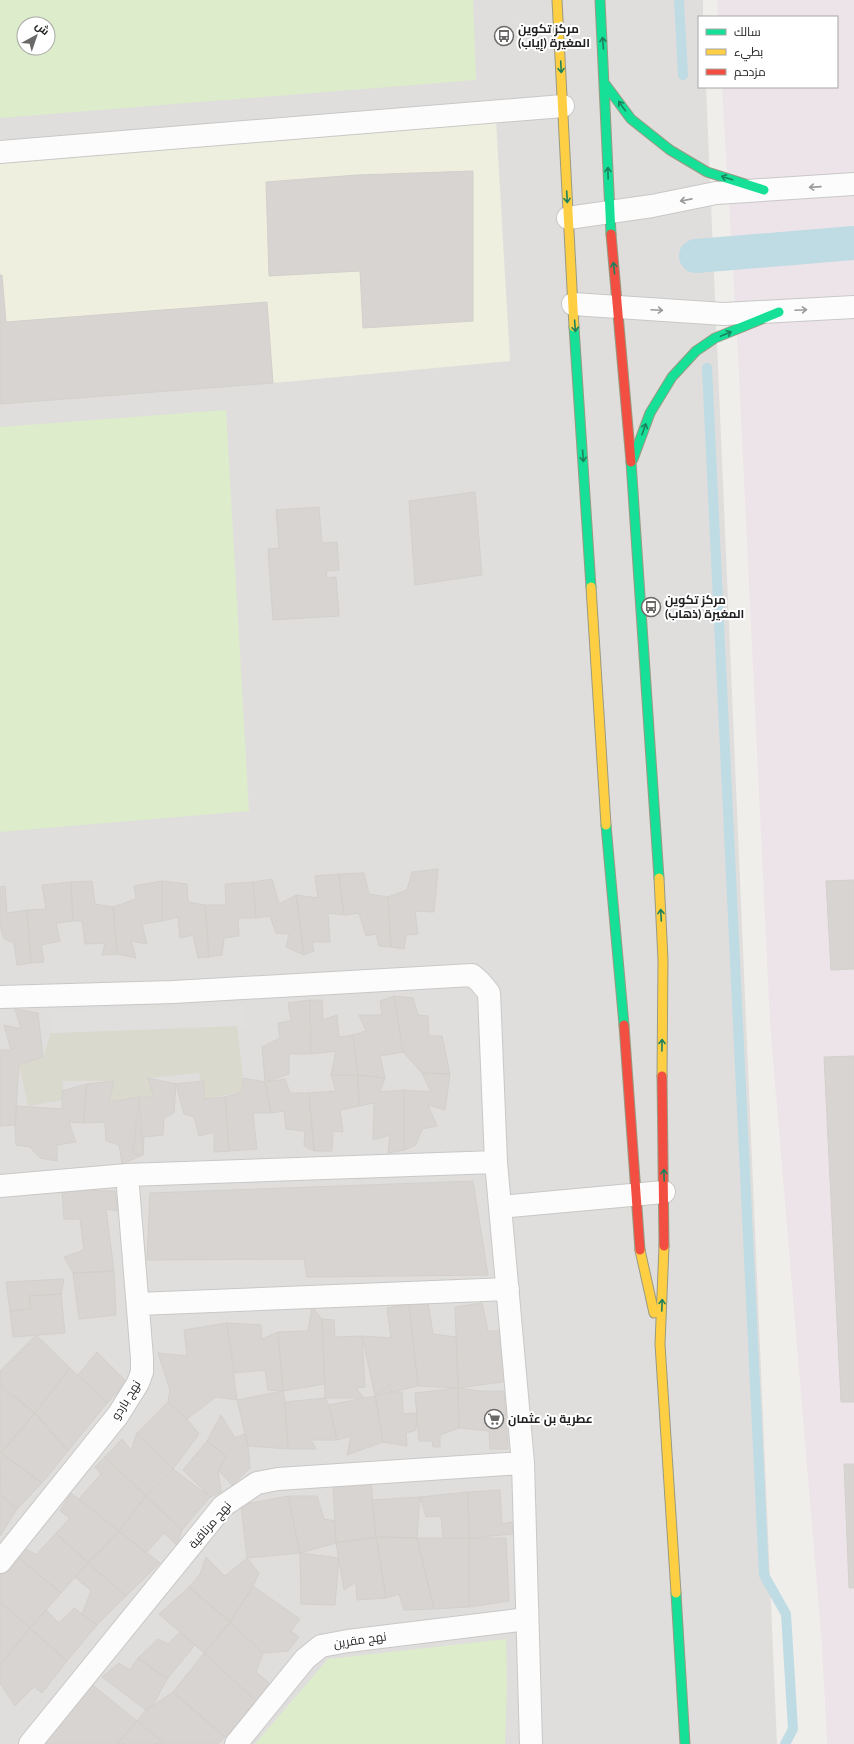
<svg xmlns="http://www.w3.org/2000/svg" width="854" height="1744" viewBox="0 0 854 1744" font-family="Lato,Cairo,sans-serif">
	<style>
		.residential { fill: #dfdedc; fill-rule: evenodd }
		.industrial { fill: #ede4e9 }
		.construction { fill: #d9d9cd }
		.farmland { fill: #efefdf }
		.grass { fill: #ddeccb; fill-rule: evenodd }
		.parking { fill: #e0dfde }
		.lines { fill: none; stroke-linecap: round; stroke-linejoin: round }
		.stream { stroke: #bfdbe3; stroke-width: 10 }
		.canal { stroke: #bfdbe3; stroke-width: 34 }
		.building { fill: #d7d4d2; stroke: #d3d0cc }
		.street-casing { stroke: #c9c8c7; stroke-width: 24 }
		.fast-casing { stroke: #999a82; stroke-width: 11 }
		.slow-casing { stroke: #999a82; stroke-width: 11 }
		.jam-casing { stroke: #999a82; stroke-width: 11 }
		.street { stroke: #fdfcfc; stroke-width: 22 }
		.fast { stroke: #16e098; stroke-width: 9 }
		.slow { stroke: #ffcf43; stroke-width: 9 }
		.jam { stroke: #f24e42; stroke-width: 9 }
		.oneway { stroke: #1c815d }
		.oneway2 { stroke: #9a9a9a }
		.labels { text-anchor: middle; stroke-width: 4; stroke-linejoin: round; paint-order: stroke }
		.poi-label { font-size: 12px; font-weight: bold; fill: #222; stroke: #fff; text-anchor: start }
		.street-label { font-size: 12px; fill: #222; stroke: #fff }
	</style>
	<rect width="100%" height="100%" fill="#f0eeeb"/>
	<!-- residential -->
	<path class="residential" d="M0,0H703V17H699V87H706L777,1744H0ZM24,24H48V48H24Z"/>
	<!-- industrial -->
	<path class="industrial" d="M717,0H854V1744H827L822,1645L770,1023L738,355L722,87H837V17H718Z"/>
	<!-- construction -->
	<path class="construction" d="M237,1026L243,1078L242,1092L204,1099L199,1073L148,1078L154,1097L109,1102L114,1081H63L62,1100L28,1106L19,1065L43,1057L51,1033Z"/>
	<!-- farmland -->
	<path class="farmland" d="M496,121L510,361L273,383L0,404V157Z"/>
	<!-- grass -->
	<path class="grass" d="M0,0H473L476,80L0,118ZM24,24H48V48H24Z
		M226,410L249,811L0,832V427Z
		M506,1639L507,1684L505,1744H255L328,1659Z"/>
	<!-- parking -->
	<path class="parking" d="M243,1005L247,1029L237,1026L51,1033V1011Z"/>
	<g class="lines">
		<!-- stream -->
		<path class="stream" d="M679,0L683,75
			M707,368L764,1575L786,1614L793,1729L785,1744"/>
		<!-- canal -->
		<path class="canal" d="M696,256L854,243"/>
	</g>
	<!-- building -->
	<path class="building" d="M473,171V321L363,328L360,271L269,276L266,182L357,175Z
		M0,275H2L6,322L267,302L273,383L0,404Z
		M475,492L482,575L415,585L409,501Z
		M319,507L322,543L337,542L339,570L326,571L327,578L336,577L339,616L273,620L268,549L279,548L276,510Z
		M438,869L434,912L415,911L418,934L406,935L404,949L391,947L388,897L407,890L412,872Z
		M364,873L369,894L388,897L391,947L379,946L376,934L366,936L359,913L344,915L339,874Z
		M339,874L344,915L328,913L330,942H312L314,951L304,955L296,895L318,898L315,876Z
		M272,879L279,904L296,895L304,955L286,947L289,934L276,933L270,916L256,918L253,882Z
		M854,880V969L831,970L826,881Z
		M92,881L95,904L113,907L117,954L102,955L105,943L85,944L82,921H73L71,882Z
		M162,881L187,884L188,902L205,905L209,957L198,958L193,935L180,938L178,917L162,921Z
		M162,881V921L142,924L147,944L131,941L136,958L117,954L113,907L136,899L134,886Z
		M71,882L73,921L56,923L60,941L41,945L44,962L31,963L27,910L46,909L42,885Z
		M253,882L256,918H238L239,936L224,938L222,955L209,957L205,905H226L225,884Z
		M5,886L7,913L27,910L31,963L17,965L14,943L4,939L0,926V887Z
		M394,996L403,1052L380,1056L385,1078L358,1075L353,1035L366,1031L359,1015H382L380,1001Z
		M394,996L413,998L418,1015L428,1016L429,1036H442L450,1074L422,1073L403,1052Z
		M310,1000L311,1054H289V1074L265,1082L262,1047L280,1038L278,1023L291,1021L288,1003Z
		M310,1000H322L323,1020L337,1015L339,1037L353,1035L358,1075H331L336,1051L311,1054Z
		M15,1009L38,1013L43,1057L19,1065L15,1125L0,1126V1050H11L4,1025L21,1029Z
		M854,1056V1402H841L824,1057Z
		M422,1073L450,1074L445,1110L428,1105L437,1126L422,1129L416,1145L404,1150V1090L431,1092Z
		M331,1075H358L359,1106L340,1110L343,1132L333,1131L332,1151H314L309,1093L336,1091Z
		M358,1075L385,1078L380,1092L404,1090V1150L388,1153L390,1135L373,1140L374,1103L359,1106Z
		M148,1078L176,1084L174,1113L164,1118L163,1135L144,1137L143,1155L133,1154L139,1097H154Z
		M243,1078L265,1082L271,1113H253L257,1149L229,1151L225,1097L242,1092Z
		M285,1079L290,1093H309L314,1151L304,1146L305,1131L286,1129L284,1111L271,1113L265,1082Z
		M114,1081L109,1102L139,1097L143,1155L122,1164L119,1145L106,1141L105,1122L83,1123L87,1084Z
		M204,1081V1099L225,1097L229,1151L214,1152V1132L199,1136L194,1117L184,1114L176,1084Z
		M87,1084L83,1123L69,1122L76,1142L57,1145V1161L40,1158L30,1147L16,1145L15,1125L17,1106L62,1109V1091Z
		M473,1181L488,1275L307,1277L304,1259L147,1260L150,1193Z
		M62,1190L115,1191L118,1211L106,1209L114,1271L73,1273L64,1257L84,1250L80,1219H64Z
		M114,1271L116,1315L79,1319L73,1273Z
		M64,1279L61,1294L29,1296L31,1309L10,1311L6,1282Z
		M61,1294L65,1333L13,1337L10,1311L31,1309L29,1296Z
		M428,1303L433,1334L456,1337L458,1388L418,1386L409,1304Z
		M482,1303L488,1331H503L509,1381L458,1388L455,1307Z
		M409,1304L418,1386L375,1396L362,1336L391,1338L387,1308Z
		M312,1307L322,1319L325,1384L283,1391L278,1332L308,1331Z
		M322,1319L334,1320L335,1337L362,1336L365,1387L356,1388L364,1398H325Z
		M227,1323L261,1325L262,1339L278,1332L283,1391L268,1390L265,1370L235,1373Z
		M227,1323L237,1400L216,1397L187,1419L168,1402L170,1390L158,1353L187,1356L184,1330Z
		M36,1335L70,1368L35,1413L0,1387V1371Z
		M97,1352L127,1382L107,1403L78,1375Z
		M70,1368L107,1403L68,1451L35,1413Z
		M0,1384L35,1413L1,1453L0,1452Z
		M390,1384V1392H402L403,1414L417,1413L416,1430L406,1433L407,1446L383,1442L375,1396Z
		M458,1388L459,1428L440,1435V1447H433L432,1441H419L415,1393Z
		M458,1388L479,1391H504L508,1449H490L489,1431L459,1428Z
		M283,1391L285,1402L288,1449L248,1446L237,1400Z
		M375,1396L383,1442L347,1455L351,1436L337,1440L329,1405Z
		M325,1398L329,1405L337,1440H311L316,1449H288L285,1402Z
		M168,1402L187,1419L199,1434L173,1469L137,1433Z
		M35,1413L68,1451L42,1483L1,1453Z
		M221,1415L235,1438L245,1434L248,1446L250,1468L232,1485L218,1470L226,1456L207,1441Z
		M137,1433L173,1469L146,1496L105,1457L122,1439L131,1450Z
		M207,1441L226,1456L218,1470L221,1492L210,1497L183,1470Z
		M1,1453L42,1483L17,1509L0,1494Z
		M105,1457L146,1496L119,1531L79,1499L101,1474L95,1467Z
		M844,1464H854V1588H849Z
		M173,1469L210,1497L182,1530L146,1496Z
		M371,1482L376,1537L336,1543L333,1485Z
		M500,1490L502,1524L512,1522L513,1534L469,1538L468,1492Z
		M468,1492L469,1538H443L441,1516L426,1517L420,1497Z
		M71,1493L119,1531L88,1563L56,1533L70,1518L60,1511Z
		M0,1494L17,1509L0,1536Z
		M146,1496L182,1530L177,1545L164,1533L146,1553L119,1531Z
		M288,1496L300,1553L247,1558L241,1505Z
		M288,1496H317L324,1519L335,1521L336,1543L300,1553Z
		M420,1497L417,1538L376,1537L372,1500Z
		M119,1531L160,1563L126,1596L88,1563Z
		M56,1533L88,1563L61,1593L15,1555L23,1547L36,1555Z
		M376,1537L417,1538L434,1609L404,1610L399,1594L386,1598Z
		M376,1537L386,1598L357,1600L356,1582L344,1590L336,1543Z
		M417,1538H469V1607L434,1609Z
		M469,1538H506L509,1601L469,1607Z
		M300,1553L339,1558L335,1605L301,1604Z
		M15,1555L61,1593L30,1628L0,1602V1573Z
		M206,1557L225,1576L247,1558L259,1573L253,1586L230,1622L189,1587L200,1574Z
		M88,1563L126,1596L97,1625L82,1614L91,1591L75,1577Z
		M253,1586L300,1619L291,1631L299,1637L288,1651L263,1653L230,1622Z
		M189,1587L230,1622L204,1653L159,1614Z
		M0,1602L30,1628L0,1665Z
		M74,1608L97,1625L67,1661L30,1628L46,1610L59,1623Z
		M230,1622L263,1653L256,1672L273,1686L258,1703L204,1653Z
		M30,1628L67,1661L42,1693L34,1687L15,1706L0,1683V1665Z
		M180,1632L195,1645L167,1679L138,1658L158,1639L168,1644Z
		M204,1653L258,1703L225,1737L173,1692Z
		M138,1658L167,1679L153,1705L146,1710L102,1677L119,1663L130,1670Z
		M89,1682L137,1721L117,1744H47L44,1742Z
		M173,1692L225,1737L218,1744H165L137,1721L146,1710Z
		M137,1721L165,1744H117Z"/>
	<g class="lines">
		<!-- street casing -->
		<g class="street-casing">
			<path id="street" d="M0,152L563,106
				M568,218L652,206L716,193L854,184
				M573,304L724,314L854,307
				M0,997L173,992L472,975L480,982L489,993L496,1162L523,1463L531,1744
				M0,1186L127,1175L496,1162
				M500,1207L664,1192
				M138,1304L508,1289
				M0,1562L118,1415L138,1383L142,1372V1358L127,1175
				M30,1744L223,1506L257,1483L278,1479L523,1463
				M236,1744L305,1659L321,1646L348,1641L527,1619"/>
		</g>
		<!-- fast casing -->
		<g class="fast-casing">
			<path id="fast" d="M600,0L611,234
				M605,84L631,119L670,150L707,172L764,190
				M574,327L591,587
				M633,459L650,413L672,377L696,351L715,338L779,312
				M631,462L659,878
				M606,825L624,1025
				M676,1593L685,1744"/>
		</g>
		<!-- slow casing -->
		<g class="slow-casing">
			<path id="slow" d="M557,0L574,327
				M591,587L606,825
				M659,878L663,960L662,1076
				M664,1246L660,1344L676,1593
				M640,1250L654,1313"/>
		</g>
		<!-- jam casing -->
		<g class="jam-casing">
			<path id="jam" d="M611,234L631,462
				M624,1025L640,1250
				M662,1076L664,1246"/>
		</g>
		<!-- street -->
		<use href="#street" class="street"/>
		<!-- fast -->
		<use href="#fast" class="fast"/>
		<!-- slow -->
		<use href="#slow" class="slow"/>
		<!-- jam -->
		<use href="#jam" class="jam"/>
	</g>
	<!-- one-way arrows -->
	<defs><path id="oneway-shaft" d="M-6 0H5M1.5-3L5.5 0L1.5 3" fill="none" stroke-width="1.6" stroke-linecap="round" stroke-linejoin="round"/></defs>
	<g class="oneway">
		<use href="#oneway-shaft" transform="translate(603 43) rotate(-94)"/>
		<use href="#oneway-shaft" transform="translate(561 67) rotate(87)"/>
		<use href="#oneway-shaft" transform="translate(622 106) rotate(-126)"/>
		<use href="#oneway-shaft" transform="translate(608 173) rotate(-91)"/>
		<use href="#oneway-shaft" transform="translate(727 178) rotate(-162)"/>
		<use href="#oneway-shaft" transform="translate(567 197) rotate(87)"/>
		<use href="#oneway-shaft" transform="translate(614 268) rotate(-96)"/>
		<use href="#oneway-shaft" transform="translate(575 326) rotate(86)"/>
		<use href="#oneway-shaft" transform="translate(726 334) rotate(-23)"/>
		<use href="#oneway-shaft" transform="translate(644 429) rotate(-70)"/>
		<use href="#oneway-shaft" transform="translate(583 456) rotate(86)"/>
		<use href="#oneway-shaft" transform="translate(661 915) rotate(-93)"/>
		<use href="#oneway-shaft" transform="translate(662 1045) rotate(-89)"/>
		<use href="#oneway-shaft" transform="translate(664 1175) rotate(-92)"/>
		<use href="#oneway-shaft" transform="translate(662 1305) rotate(-88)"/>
	</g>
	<g class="oneway2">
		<use href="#oneway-shaft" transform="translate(815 187) rotate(176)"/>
		<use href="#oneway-shaft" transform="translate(686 200) rotate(169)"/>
		<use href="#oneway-shaft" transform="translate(657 310) rotate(3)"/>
		<use href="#oneway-shaft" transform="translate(801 310) rotate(-3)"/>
	</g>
	<!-- icons -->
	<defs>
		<g id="bus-ring" transform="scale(1)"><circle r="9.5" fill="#fff" stroke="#6a6968" stroke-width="1.5"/><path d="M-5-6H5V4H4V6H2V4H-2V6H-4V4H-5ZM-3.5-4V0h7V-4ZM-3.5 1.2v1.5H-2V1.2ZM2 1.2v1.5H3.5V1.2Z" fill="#6a6968"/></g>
		<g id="supermarket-ring" transform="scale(1)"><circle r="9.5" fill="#fff" stroke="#6a6968" stroke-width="1.5"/><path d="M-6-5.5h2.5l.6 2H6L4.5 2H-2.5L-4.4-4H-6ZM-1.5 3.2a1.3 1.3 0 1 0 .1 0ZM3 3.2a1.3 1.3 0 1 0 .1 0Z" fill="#6a6968"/></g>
	</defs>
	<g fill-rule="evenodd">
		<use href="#bus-ring" x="504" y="36"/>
		<use href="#bus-ring" x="651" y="607"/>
		<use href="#supermarket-ring" x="494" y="1419"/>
	</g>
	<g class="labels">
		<!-- poi labels -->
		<g class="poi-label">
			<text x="518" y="33">مركز تكوين<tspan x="518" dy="14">المغيرة (إياب)</tspan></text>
			<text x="665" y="604">مركز تكوين<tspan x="665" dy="14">المغيرة (ذهاب)</tspan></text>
			<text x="508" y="1423">عطرية بن عثمان</text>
		</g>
		<!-- street labels -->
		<g class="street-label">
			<text transform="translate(126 1400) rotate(-58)" y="4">نهج باردو</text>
			<text transform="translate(210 1525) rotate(-49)" y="4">نهج مرناقية</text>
			<text transform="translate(360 1640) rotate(-8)" y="4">نهج مقرين</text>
		</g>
	</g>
	<!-- legend -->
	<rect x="698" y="16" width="140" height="72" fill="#ffffff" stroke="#a7a7a7"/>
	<rect x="706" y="29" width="20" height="6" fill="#16e098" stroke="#a7a7a7"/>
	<text x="734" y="36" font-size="12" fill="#222222">سالك</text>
	<rect x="706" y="49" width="20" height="6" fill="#ffcf43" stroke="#a7a7a7"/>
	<text x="734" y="56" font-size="12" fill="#222222">بطيء</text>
	<rect x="706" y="69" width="20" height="6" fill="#f24e42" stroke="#a7a7a7"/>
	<text x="734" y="76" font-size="12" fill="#222222">مزدحم</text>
	<!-- north arrow -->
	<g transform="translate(36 36) rotate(40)"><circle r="19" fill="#ffffff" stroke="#a7a7a7"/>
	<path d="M0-3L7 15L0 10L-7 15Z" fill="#6a6968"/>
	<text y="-6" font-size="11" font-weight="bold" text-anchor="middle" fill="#222222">ش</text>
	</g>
</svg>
